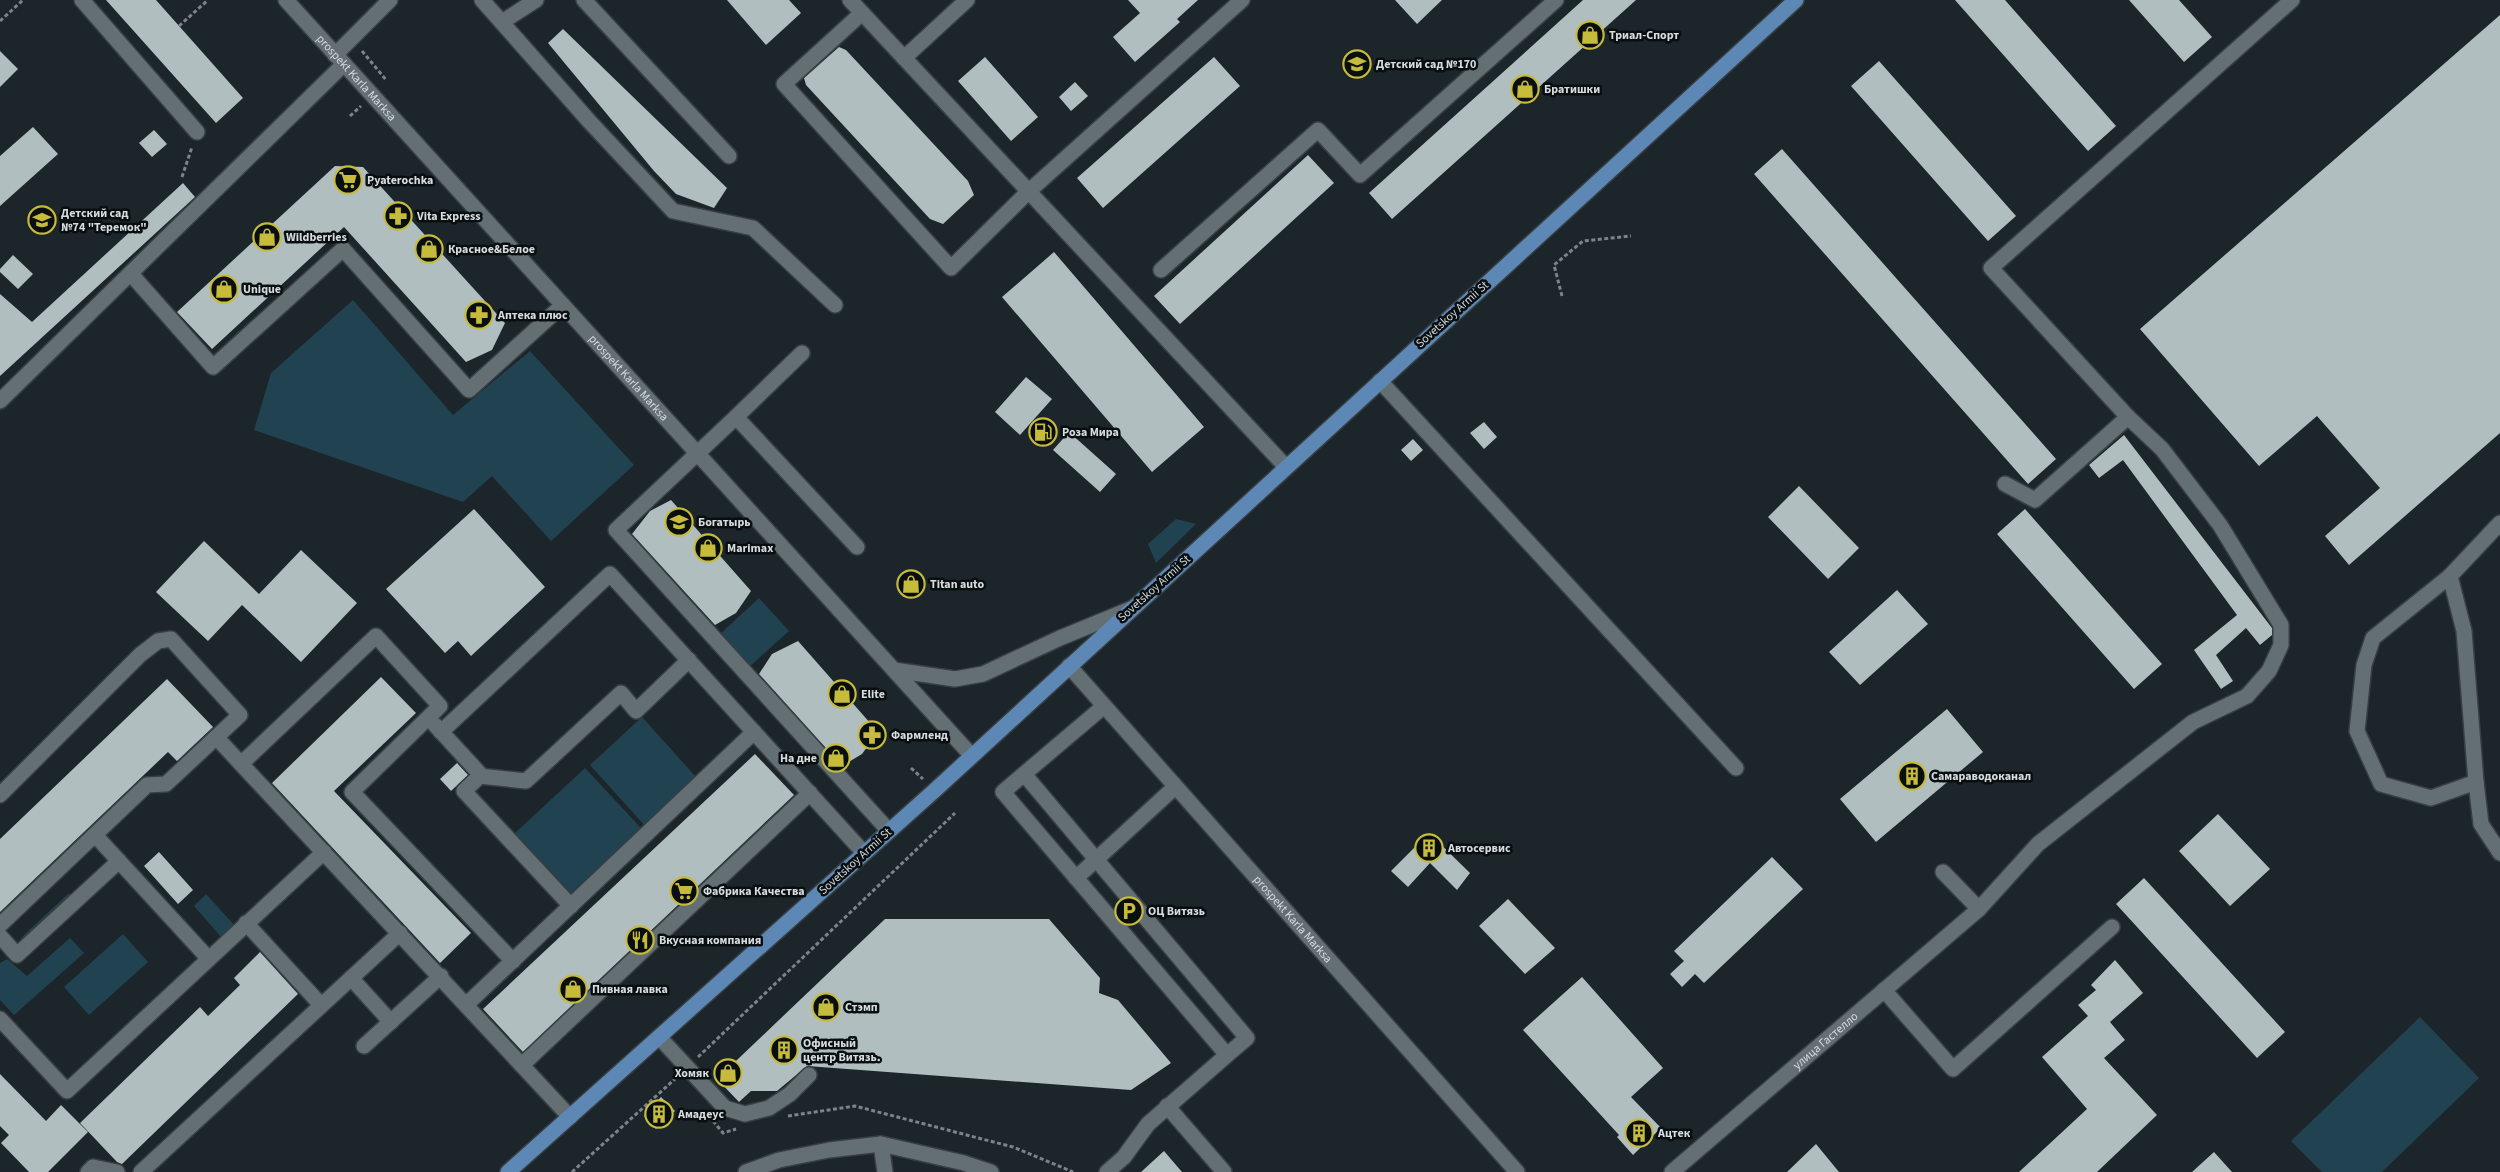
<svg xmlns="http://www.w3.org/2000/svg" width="2500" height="1172" viewBox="0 0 2500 1172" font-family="'Source Sans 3',sans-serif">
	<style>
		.green { fill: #214351 }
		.building { fill: #b0bec0 }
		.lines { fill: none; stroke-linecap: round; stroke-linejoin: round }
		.minor-casing { stroke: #383f43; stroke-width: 18 }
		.major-casing { stroke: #383f43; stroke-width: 18 }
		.path { stroke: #7d8488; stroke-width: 3; stroke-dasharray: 4 2.5; stroke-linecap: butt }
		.minor { stroke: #646f74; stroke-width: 15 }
		.major { stroke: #5d88b6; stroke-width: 15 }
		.labels { text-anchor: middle; stroke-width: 5; stroke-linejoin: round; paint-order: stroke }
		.poi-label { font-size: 12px; font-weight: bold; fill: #d6dcdf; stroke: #090e10; text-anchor: start }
		.street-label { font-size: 12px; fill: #d6dcdf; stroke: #090e10 }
	</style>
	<rect width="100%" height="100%" fill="#1c252a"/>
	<!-- green -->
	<path class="green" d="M353,300L453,415L530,351L634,465L551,541L492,476L463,502L254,430L271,373Z
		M1176,519L1196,524L1156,563L1148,544Z
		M759,598L789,631L749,667L720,634Z
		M642,717L697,778L645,826L590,765Z
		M585,768L641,828L571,893L515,833Z
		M68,894H74L23,946L20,940L24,935Z
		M206,894L235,926L222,938L194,906Z
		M123,934L148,962L89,1015L64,987Z
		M70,938L84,953L14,1015L0,1000V963L7,959L27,976Z
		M2420,1017L2479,1078L2382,1172H2322L2291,1141Z"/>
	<!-- building -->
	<path class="building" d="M106,0H156L243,98L216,123Z
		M727,0H789L801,13L766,45Z
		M1128,0H1198L1177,19L1180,22L1135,62L1113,37L1140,13Z
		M1395,0H1442L1417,24Z
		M1583,0H1636L1392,219L1369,193Z
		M1955,0H2005L2116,126L2088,151Z
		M2129,0H2179L2212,37L2184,62Z
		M2500,15V433L2349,565L2325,536L2380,488L2317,416L2259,466L2140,329Z
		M563,29L727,188L714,208L676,194L654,171L548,43Z
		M839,47L846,50L968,181L974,195L943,224L930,219L806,85L804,78Z
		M0,51L18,69L0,87Z
		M985,57L1038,117L1011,141L958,81Z
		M1214,57L1240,86L1103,208L1077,178Z
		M1879,61L2016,216L1988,241L1851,86Z
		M1075,82L1088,96L1071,111L1059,97Z
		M33,127L58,154L0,206V156Z
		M154,130L167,144L152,157L139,143Z
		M1782,149L2056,459L2028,484L1754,174Z
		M1308,155L1334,183L1180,324L1154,296Z
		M335,166L363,167L505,323L492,350L466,362L344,227L212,349L177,312Z
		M183,183L195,197L0,376V294L32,322Z
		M1054,252L1204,427L1152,472L1002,297Z
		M13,255L33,274L18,289L0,272V269Z
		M1026,377L1052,399L1020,435L995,412Z
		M1484,422L1497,437L1484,449L1470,433Z
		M1069,432L1116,474L1100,492L1053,450Z
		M2124,435L2272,628V635L2260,645L2246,628L2216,655L2233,681L2221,689L2194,650L2237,615L2123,460L2099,478L2089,465Z
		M1413,439L1423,450L1411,461L1401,450Z
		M1799,486L1859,548L1828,579L1768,517Z
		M671,500L751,591L736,613L715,625L632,534L650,511Z
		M474,509L545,587L471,656L458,641L445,653L386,589Z
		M2025,509L2162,664L2134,689L1997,534Z
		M204,541L259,594L301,550L357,603L301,662L242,605L208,641L156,592Z
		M1897,590L1928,624L1860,685L1829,652Z
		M798,641L878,732L862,754L842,766L759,674L772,654Z
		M381,677L416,713L334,791L471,933L440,963L272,783Z
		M167,679L213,727L177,761L168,752L0,912V839Z
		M1947,709L1983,752L1876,842L1840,799Z
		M755,754L794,795L523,1052L483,1009Z
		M457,763L468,775L451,791L440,779Z
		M2218,814L2270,869L2230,906L2179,851Z
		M1429,833L1470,873L1457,890L1430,863L1408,887L1391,871Z
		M159,852L193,890L178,904L144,866Z
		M1772,857L1803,889L1704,983L1695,974L1682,987L1670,974L1684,961L1674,951Z
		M2144,878L2285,1032L2257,1058L2116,904Z
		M1508,899L1555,948L1525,974L1479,926Z
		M885,919H1049L1100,978L1099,993L1118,1000L1171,1063L1131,1090L807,1066L777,1091H751L739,1102L717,1079Z
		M260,952L298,994L122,1164L117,1162L80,1123L200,1007L208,1016L240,985L234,978Z
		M2115,960L2143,993L2110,1022L2125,1040L2104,1058L2157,1115L2097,1172H2019L2087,1109L2042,1057L2088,1016L2078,1005L2096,990L2091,985Z
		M1582,977L1663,1068L1631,1097L1661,1128L1633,1155L1617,1137L1619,1135L1523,1030Z
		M0,1074L46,1121L61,1105L88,1132L48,1172H29L1,1143L9,1135L0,1126Z
		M661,1097L675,1111L656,1129L644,1116Z
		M1816,1144L1839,1172H1787Z
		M1164,1151L1182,1172H1141Z
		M2214,1152L2232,1172H2192Z"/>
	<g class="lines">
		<!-- minor casing -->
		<g class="minor-casing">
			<g id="minor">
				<path d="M82,0L197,132"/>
				<path id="s1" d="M286,0L971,755"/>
				<path d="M482,0L589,121L673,211L753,228L835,305"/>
				<path d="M584,0L729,156"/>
				<path d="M850,0L1286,467"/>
				<path d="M862,13L784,84L951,268L1028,192L1242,0"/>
				<path d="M502,22L536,0"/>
				<path d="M335,55L390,0"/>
				<path d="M904,58L967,0"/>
				<path d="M1161,270L1318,130L1360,175L1556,0"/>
				<path d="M131,274L213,367L343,249L469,390L563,305"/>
				<path d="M1380,381L1736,768"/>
				<path d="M0,401L344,64"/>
				<path d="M736,417L802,353"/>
				<path d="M2005,484L2035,500L2128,417L1991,268L2292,0"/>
				<path d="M2500,523L2450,576L2464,631L2476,782L2481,824L2500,853"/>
				<path d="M857,547L736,417L616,530L889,831"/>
				<path d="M2450,576L2373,638L2364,665L2357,731L2381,784L2431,798L2476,782"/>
				<path id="s2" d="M1069,666L1517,1172"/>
				<path d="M894,670L955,679L983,674L1060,638L1133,608"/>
				<path d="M435,725L481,775L464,791L571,906"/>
				<path d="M441,732L610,574L864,853"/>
				<path d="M216,737L570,1117"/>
				<path d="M241,764L376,636L440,706L352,792L513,961"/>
				<path d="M1024,774L1103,707"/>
				<path d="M479,776L526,781L621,693L636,711L689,660"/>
				<path d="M0,795L140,655L158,641L171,639L240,715L166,784L147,785L0,925"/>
				<path d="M95,835L208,958"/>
				<path d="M1943,872L1979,909"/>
				<path d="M1076,878L1175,787"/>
				<path d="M246,923L321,1005"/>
				<path d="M0,936L17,955L119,861"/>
				<path d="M351,978L391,1022"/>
				<path d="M1884,990L1953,1069L2112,927"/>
				<path d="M467,1004L754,732"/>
				<path d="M0,1019L67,1091L324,852"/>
				<path d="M659,1037L725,1108L745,1114L769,1108L790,1094L809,1075"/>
				<path d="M364,1046L441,976"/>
				<path d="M522,1065L810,793"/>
				<path d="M1167,1106L1224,1172"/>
				<path d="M881,1144L885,1172"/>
				<path d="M88,1172L93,1167L117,1172"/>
				<path d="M141,1172L400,933"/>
				<path d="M746,1172L779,1160L829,1150L881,1144L964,1163L991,1172"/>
				<path d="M1107,1172L1124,1157L1148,1124L1227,1055L1003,792L1024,774L1247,1038L1227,1055"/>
				<path id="s3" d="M1672,1172L1979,909L2038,844L2193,722L2247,696L2269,671L2281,645V625L2220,525L2162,449L2128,417"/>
			</g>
		</g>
		<!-- major casing -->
		<g class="major-casing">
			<path id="major" d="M508,1172L934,791L1796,0"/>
		</g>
		<!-- path -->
		<path class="path" d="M0,21L23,0
			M179,26L208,0
			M362,51L387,81
			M350,116L361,106
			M182,177L192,147
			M1562,296L1554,265L1583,241L1631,236
			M911,768L923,779
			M698,1057L955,813
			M788,1116L855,1106L1013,1147L1073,1172
			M713,1121L723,1133L736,1129
			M572,1172L675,1079"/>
		<!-- minor -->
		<use href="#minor" class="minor"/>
		<!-- major -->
		<use href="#major" class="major"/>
	</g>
	<!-- icons -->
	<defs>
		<g id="shop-ring" transform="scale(1.4375)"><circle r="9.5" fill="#090e10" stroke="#c7bb3c" stroke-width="1.5"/><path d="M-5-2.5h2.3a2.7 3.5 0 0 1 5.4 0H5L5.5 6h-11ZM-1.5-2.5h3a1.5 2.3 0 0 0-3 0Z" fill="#c7bb3c"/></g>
		<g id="school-ring" transform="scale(1.4375)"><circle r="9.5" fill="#090e10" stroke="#c7bb3c" stroke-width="1.5"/><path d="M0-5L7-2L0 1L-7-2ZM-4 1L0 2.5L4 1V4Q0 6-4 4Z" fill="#c7bb3c"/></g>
		<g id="supermarket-ring" transform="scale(1.4375)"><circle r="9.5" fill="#090e10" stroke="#c7bb3c" stroke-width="1.5"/><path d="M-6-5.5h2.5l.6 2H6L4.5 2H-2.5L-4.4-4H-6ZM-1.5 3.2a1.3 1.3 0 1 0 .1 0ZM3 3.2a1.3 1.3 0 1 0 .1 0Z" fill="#c7bb3c"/></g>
		<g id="pharmacy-ring" transform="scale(1.4375)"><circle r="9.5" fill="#090e10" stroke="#c7bb3c" stroke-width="1.5"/><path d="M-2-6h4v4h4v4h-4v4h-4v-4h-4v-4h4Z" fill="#c7bb3c"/></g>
		<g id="fuel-ring" transform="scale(1.4375)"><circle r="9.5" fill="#090e10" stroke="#c7bb3c" stroke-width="1.5"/><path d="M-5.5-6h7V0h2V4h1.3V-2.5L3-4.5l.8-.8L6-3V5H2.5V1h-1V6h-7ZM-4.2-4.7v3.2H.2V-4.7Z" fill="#c7bb3c"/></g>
		<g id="building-ring" transform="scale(1.4375)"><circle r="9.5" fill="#090e10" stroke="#c7bb3c" stroke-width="1.5"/><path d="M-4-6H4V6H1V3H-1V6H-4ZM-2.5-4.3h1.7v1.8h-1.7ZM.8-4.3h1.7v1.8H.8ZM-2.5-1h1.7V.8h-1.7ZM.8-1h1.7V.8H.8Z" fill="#c7bb3c"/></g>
		<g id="parking-ring" transform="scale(1.4375)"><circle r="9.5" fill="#090e10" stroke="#c7bb3c" stroke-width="1.5"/><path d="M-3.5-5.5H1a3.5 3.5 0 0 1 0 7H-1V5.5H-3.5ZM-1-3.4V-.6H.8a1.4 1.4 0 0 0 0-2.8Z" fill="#c7bb3c"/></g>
		<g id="restaurant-ring" transform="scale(1.4375)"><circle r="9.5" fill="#090e10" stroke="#c7bb3c" stroke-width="1.5"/><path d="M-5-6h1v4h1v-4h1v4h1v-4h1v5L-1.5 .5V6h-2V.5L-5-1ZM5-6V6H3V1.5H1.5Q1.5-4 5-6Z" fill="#c7bb3c"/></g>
	</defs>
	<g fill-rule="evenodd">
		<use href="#shop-ring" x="1590" y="35"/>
		<use href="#school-ring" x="1357" y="64"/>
		<use href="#shop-ring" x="1525" y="89"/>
		<use href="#supermarket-ring" x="348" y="180"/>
		<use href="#pharmacy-ring" x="398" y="216"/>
		<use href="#school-ring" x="42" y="220"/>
		<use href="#shop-ring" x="267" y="237"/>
		<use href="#shop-ring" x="429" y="249"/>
		<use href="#shop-ring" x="224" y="289"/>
		<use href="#pharmacy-ring" x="479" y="315"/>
		<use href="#fuel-ring" x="1043" y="432"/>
		<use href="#school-ring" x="679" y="522"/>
		<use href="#shop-ring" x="708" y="548"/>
		<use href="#shop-ring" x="911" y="584"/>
		<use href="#shop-ring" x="842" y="694"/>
		<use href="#pharmacy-ring" x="872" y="735"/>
		<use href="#shop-ring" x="836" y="758"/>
		<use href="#building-ring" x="1912" y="776"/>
		<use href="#building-ring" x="1429" y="848"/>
		<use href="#supermarket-ring" x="684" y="891"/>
		<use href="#parking-ring" x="1129" y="911"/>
		<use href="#restaurant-ring" x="640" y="940"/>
		<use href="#shop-ring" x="573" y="989"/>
		<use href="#shop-ring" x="826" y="1007"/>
		<use href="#building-ring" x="784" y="1050"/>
		<use href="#shop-ring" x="728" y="1073"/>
		<use href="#building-ring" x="659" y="1114"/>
		<use href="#building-ring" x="1639" y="1133"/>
	</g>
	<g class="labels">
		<!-- poi labels -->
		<g class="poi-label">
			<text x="1609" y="39">Триал-Спорт</text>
			<text x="1376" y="68">Детский сад №170</text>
			<text x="1544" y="93">Братишки</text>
			<text x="367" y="184">Pyaterochka</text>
			<text x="61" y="217">Детский сад<tspan x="61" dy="14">№74 "Теремок"</tspan></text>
			<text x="417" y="220">Vita Express</text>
			<text x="286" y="241">Wildberries</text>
			<text x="448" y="253">Красное&amp;Белое</text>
			<text x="243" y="293">Unique</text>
			<text x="498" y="319">Аптека плюс</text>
			<text x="1062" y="436">Роза Мира</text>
			<text x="698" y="526">Богатырь</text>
			<text x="727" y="552">Marimax</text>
			<text x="930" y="588">Titan auto</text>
			<text x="861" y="698">Elite</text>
			<text x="891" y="739">Фармленд</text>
			<text x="817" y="762" text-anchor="end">На дне</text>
			<text x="1931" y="780">Самараводоканал</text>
			<text x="1448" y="852">Автосервис</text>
			<text x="703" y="895">Фабрика Качества</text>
			<text x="1148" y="915">ОЦ Витязь</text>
			<text x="659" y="944">Вкусная компания</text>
			<text x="592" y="993">Пивная лавка</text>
			<text x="845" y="1011">Стэмп</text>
			<text x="803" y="1047">Офисный<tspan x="803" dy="14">центр Витязь.</tspan></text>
			<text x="709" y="1077" text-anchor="end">Хомяк</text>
			<text x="678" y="1118">Амадеус</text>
			<text x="1658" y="1137">Ацтек</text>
		</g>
		<!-- street labels -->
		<g class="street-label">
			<text dy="4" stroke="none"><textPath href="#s1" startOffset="105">prospekt Karla Marksa</textPath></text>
			<text transform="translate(1452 314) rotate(-42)" y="4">Sovetskoy Armii St</text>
			<text dy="4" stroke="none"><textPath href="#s1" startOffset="510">prospekt Karla Marksa</textPath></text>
			<text transform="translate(1154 588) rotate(-42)" y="4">Sovetskoy Armii St</text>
			<text transform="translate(855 861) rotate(-42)" y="4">Sovetskoy Armii St</text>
			<text dy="4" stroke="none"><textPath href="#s2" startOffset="338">prospekt Karla Marksa</textPath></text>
			<text dy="4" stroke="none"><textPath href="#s3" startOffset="202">улица Гастелло</textPath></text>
		</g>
	</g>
</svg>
